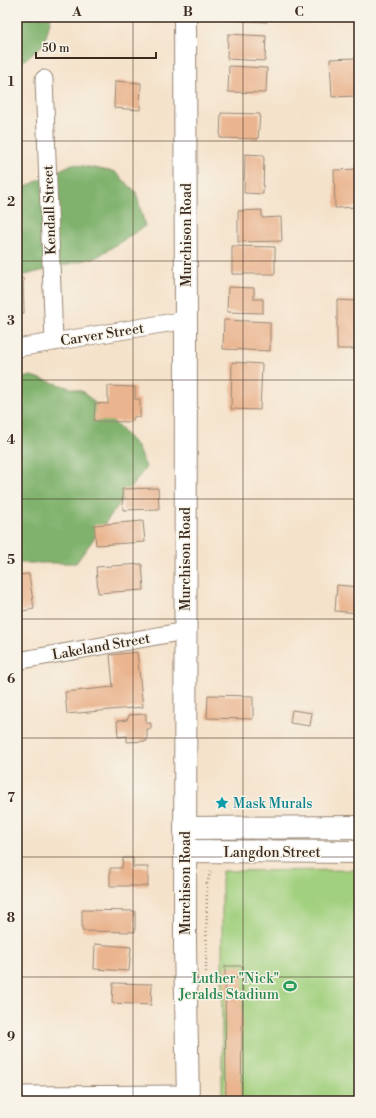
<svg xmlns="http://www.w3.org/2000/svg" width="376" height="1118" viewBox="0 0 376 1118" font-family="'Libre Bodoni',serif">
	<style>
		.green { fill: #a1d07e; stroke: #6e7d4e }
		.forest { fill: #80b26d; stroke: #5e6e46 }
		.building { fill: #eab48e }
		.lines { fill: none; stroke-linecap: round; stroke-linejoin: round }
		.street-casing { stroke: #988674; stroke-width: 19 }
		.secondary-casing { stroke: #988674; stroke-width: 24 }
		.primary-casing { stroke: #988674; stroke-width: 24 }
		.path { stroke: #988674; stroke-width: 2.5; stroke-dasharray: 1 3; stroke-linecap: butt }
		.street { stroke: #fff; stroke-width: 17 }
		.secondary { stroke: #fff; stroke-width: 22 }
		.primary { stroke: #fff; stroke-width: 22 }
		.grid { fill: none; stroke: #3b2a1e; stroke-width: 1; stroke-opacity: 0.55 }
		.labels { text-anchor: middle; stroke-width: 3; stroke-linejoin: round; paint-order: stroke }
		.street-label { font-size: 14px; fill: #3b2a1e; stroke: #f7f3e8 }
		.culture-label { font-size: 14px; fill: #0d838f; stroke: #f7f3e8; text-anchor: start }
		.leisure-label { font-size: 14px; fill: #27864d; stroke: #f7f3e8; text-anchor: end }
		.neatline { fill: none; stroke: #3b2a1e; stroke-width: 1.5 }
		.grid-label { font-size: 13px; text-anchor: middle; font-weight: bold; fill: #3b2a1e }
	</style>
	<rect width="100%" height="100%" fill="#f7f3e8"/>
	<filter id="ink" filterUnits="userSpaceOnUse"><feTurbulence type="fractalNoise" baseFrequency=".025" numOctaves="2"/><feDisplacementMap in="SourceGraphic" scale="8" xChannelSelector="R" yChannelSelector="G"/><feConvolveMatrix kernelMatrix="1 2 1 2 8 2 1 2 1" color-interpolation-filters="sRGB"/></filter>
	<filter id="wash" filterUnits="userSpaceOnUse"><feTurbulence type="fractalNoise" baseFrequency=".012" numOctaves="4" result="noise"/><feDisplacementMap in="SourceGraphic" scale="16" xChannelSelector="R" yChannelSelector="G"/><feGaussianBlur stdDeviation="0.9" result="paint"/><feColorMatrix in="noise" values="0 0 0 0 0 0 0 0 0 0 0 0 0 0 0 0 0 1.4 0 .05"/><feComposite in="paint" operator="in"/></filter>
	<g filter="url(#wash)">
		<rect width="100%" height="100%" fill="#f5e2ca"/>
		<!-- green -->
		<path class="green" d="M359,870V1101H222V871Z"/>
		<!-- forest -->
		<path class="forest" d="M17,17H51L44,44L17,66Z
			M72,164L115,172L136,192L145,226L97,257L17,277V191Z
			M31,376L84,392L136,445L146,467L76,563H17V380Z"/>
		<g id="blocks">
			<!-- building -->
			<path class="building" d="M229,17H267V22L229,20Z
				M228,34L266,36L265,61L227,59Z
				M356,58L357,96L332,97L330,59Z
				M229,66L267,68L266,93L228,92Z
				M115,81L141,83L140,110L114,108Z
				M221,113L260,114L258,139L220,138Z
				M18,144L19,157H17V145Z
				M245,154L264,155L263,194L244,193Z
				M359,169V207L335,208L334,170Z
				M262,210V218L281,217L282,241L238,242V211Z
				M232,246L275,247V274H232Z
				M17,278H23L24,313H17Z
				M228,287L254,288V299H263V313L227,312Z
				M337,300L358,301L357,349H337Z
				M224,320L270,322V351L223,349Z
				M232,362L262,364L260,410L231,409Z
				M108,386L135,387V399H140V418L135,416L131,422L94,421L95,403L108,404Z
				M158,488L159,509L123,510L122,489Z
				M143,521L145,542L96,545L94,525Z
				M142,564L144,590L98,593L96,567Z
				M29,574L34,609L17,612V575Z
				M337,585L359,587V613L335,611Z
				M137,652L143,707L67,714L65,692L113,687L110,655Z
				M208,695L253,696V719L207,718Z
				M292,710L312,713L310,726L290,723Z
				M146,714V723H151V729H147V741L127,742V736L118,737L117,721L127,720L129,715Z
				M123,858H133V867H148V886H110V868H122Z
				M82,910L135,911V932L82,931Z
				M95,944L131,947L129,971L94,969Z
				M225,966H243L241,1101H226Z
				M113,983L152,984L151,1005L112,1003Z"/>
		</g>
	</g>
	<g filter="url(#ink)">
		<use href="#blocks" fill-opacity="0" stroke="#988674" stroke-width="1"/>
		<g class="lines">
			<!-- street casing -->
			<g class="street-casing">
				<path id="street" d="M44,79L54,342
					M17,348L186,320
					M17,661L185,631
					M17,1095L188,1094"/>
			</g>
			<!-- secondary casing -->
			<g class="secondary-casing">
				<path id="secondary" d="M185,828L359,827
					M185,851L359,852"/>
			</g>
			<!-- primary casing -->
			<g class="primary-casing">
				<path id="primary" d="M185,17L186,320L185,944L188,1101"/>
			</g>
			<!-- path -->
			<path class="path" d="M206,972L207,884L211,870"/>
			<!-- street -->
			<use href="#street" class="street"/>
			<!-- secondary -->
			<use href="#secondary" class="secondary"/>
			<!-- primary -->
			<use href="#primary" class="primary"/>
		</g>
	</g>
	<!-- grid -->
	<path class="grid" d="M133,17V1101M243,17V1101M17,141H359M17,261H359M17,380H359M17,499H359M17,619H359M17,738H359M17,857H359M17,977H359"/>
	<!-- icons -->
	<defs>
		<g id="sight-bare" transform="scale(1.08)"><path d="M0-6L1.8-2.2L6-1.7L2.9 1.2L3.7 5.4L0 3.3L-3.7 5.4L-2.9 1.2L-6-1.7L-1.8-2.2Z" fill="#0f9aa8" stroke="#f7f3e8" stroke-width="2.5" paint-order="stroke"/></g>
		<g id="stadium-bare" transform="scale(1.08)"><path d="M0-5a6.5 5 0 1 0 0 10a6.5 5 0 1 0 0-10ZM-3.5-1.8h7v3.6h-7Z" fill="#2e9e5b" stroke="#f7f3e8" stroke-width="2.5" paint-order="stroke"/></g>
	</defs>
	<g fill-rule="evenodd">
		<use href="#sight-bare" x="222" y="803"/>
		<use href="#stadium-bare" x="290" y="986"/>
	</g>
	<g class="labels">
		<!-- street labels -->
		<g class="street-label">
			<text transform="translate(49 210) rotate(-92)" y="5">Kendall Street</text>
			<text transform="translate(186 235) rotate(-90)" y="5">Murchison Road</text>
			<text transform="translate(102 334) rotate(-9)" y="5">Carver Street</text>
			<text transform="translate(185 559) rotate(-90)" y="5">Murchison Road</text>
			<text transform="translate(101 646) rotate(-10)" y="5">Lakeland Street</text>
			<text x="272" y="857">Langdon Street</text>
			<text transform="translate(185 883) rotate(-90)" y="5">Murchison Road</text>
		</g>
		<!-- culture labels -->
		<g class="culture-label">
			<text x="233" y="808">Mask Murals</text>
		</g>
		<!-- leisure labels -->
		<g class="leisure-label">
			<text x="279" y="983">Luther "Nick"<tspan x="279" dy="16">Jeralds Stadium</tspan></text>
		</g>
	</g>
	<!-- margin -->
	<rect width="376" height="1118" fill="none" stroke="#f7f3e8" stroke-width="44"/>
	<!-- scale -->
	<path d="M36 52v6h120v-6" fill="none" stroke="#3b2a1e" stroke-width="2"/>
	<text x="42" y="52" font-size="12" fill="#3b2a1e" stroke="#f7f3e8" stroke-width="3" paint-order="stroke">50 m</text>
	<rect x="22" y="22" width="332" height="1074" class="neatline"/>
	<g class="grid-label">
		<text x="77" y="16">A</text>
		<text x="188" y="16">B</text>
		<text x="299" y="16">C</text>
		<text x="11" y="86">1</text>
		<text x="11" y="206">2</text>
		<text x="11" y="325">3</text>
		<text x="11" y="444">4</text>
		<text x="11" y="564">5</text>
		<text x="11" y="683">6</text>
		<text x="11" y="802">7</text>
		<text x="11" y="922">8</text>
		<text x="11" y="1041">9</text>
	</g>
</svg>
